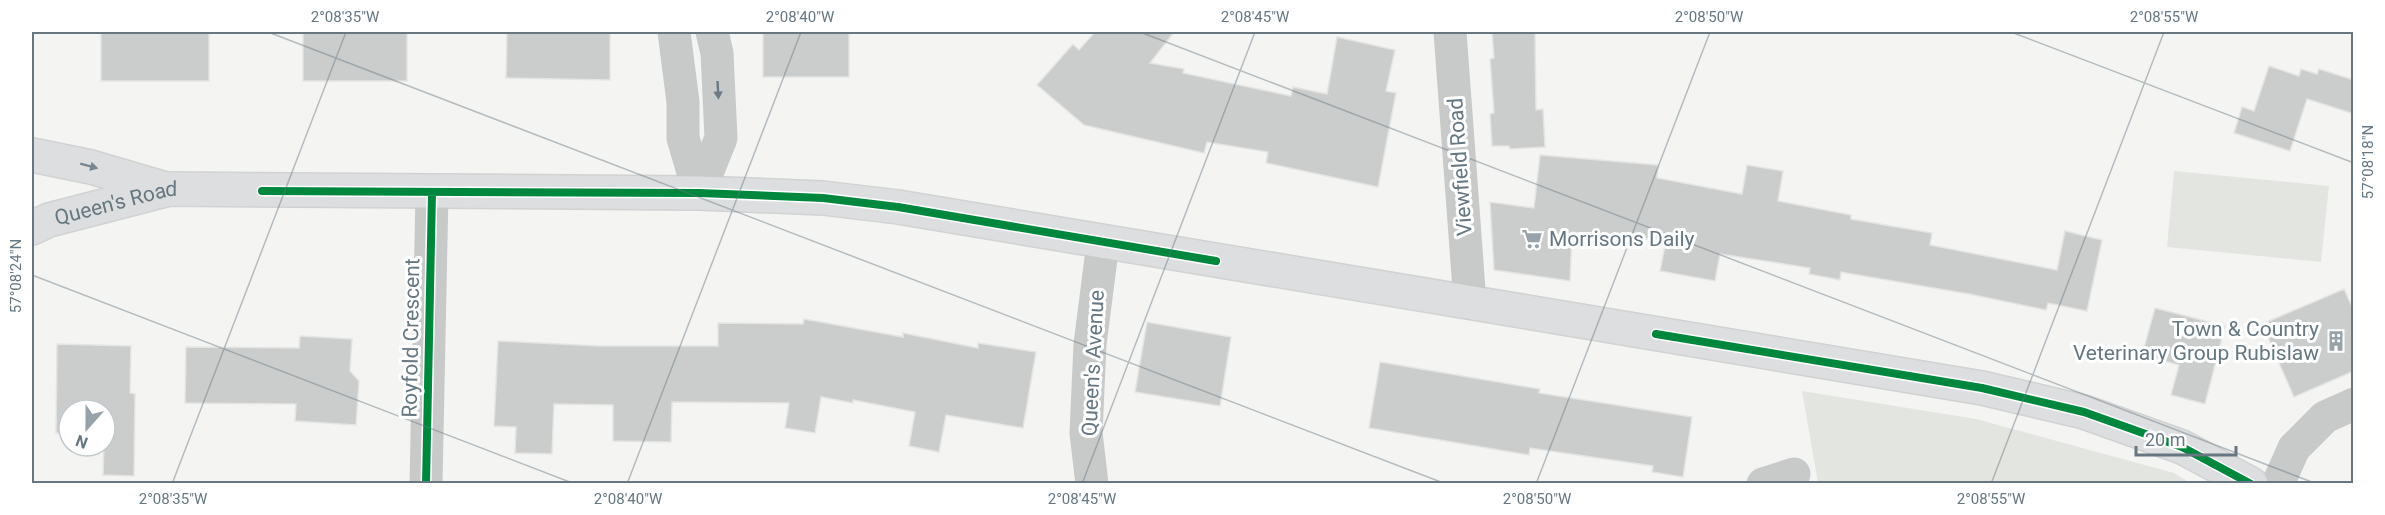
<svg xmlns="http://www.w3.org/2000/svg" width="2385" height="515" viewBox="0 0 2385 515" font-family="Roboto,sans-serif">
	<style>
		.green { fill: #e3e6e0 }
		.building { fill: #cbcdcd; stroke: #e4e4e2; stroke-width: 1.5 }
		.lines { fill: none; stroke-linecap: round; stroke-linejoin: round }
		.primary-casing { stroke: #d1d2d2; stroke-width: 36 }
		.minor { stroke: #c8caca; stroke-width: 33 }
		.primary { stroke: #dddedf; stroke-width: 33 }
		.cycleway-casing { stroke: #fff; stroke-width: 11 }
		.cycleway { stroke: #00873e; stroke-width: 8 }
		.oneway { fill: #6b7b85 }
		.oneway2 { fill: #78868f }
		.ticks { fill: none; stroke: #667781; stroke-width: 1.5; stroke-opacity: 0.45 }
		.labels { text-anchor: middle; stroke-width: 6; stroke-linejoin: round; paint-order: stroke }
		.street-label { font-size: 21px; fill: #667781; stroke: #fff }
		.poi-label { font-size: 21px; fill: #667781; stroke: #fff; text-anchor: start }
		.neatline { fill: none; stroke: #667781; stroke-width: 2 }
		.ticks-label { font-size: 15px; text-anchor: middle; fill: #667781 }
	</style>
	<rect width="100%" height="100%" fill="#f4f4f3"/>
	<!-- green -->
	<path class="green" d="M2174,171L2329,186L2321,262L2167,247Z
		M1802,391L1976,419L2174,473L2190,483H1818Z"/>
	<!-- building -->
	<path class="building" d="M101,32H209V81H101Z
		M303,32H407V81H303Z
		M507,32H610V80L506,78Z
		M763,32H849V77H763Z
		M1095,32H1174L1150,63L1184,69L1183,73L1291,96L1293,87L1327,94L1337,37L1395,50L1386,91L1396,93L1378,187L1266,163L1268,152L1207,142L1204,153L1084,125L1037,85L1073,44L1079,50Z
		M1492,32H1535L1536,110L1543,109L1545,147L1510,149L1509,146H1492L1490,114L1494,113L1490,59L1494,58Z
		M2269,66L2299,76L2301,69L2317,74L2319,69L2354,80V114L2307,99L2290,151L2234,133L2242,107L2254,111Z
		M1540,155L1658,165L1657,178L1742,194L1747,165L1783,171L1778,201L1851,215V219L1932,233L1930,245L2057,270L2065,231L2102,240L2087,311L2048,303L2046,310L1969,294L1841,272L1840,280L1809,274L1810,268L1720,254L1715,281L1660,271L1666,241L1572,232L1570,281L1494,270L1490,202L1534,208Z
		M2344,289L2354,311V371L2294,397L2262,324Z
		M2155,308L2225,326L2205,404L2171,395L2179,365L2142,355Z
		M804,319L903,337V333L978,348V343L1036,352L1023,428L946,415L939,452L909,446L915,412L853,400V403L821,397L815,433L785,428L789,403L672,402L671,442L613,441V405L554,404L552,454L515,453L516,427L494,426L498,341L600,346H718V323L803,324Z
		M1147,322L1231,337L1220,406L1135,392Z
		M300,336L352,339L350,371L359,381L356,425L295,421L296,404L185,403L186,347L299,348Z
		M57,344L131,346L130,393L135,394L134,476L103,475L105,410H69V433H56Z
		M1380,362L1540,389L1539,393L1692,417L1683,477L1652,472L1653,466L1530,448L1529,455L1369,428Z"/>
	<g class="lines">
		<!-- primary casing -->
		<g class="primary-casing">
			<g id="primary">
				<path d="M32,155L91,167L166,189"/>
				<path id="s1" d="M32,228L49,220L169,189L699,193L823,198L898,207L1982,388L2084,412L2182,447L2251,484"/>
			</g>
		</g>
		<!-- minor -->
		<path class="minor" d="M674,32L683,102V138L699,193
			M1450,32L1470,303
			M699,193L721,138L717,53L712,32
			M426,484L432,193
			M1092,484L1086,433L1090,344L1103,243
			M1763,484L1794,474
			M2278,484L2294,448L2325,417L2354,404"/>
		<!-- primary -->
		<use href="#primary" class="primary"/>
		<!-- cycleway casing -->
		<g class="cycleway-casing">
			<path id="cycleway" d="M262,191L699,193L823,198L898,207L1216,261
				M1656,334L1982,388L2084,412L2182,447L2251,484
				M426,484L432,193"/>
		</g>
		<!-- cycleway -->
		<use href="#cycleway" class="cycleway"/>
	</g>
	<!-- one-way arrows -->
	<defs><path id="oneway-solid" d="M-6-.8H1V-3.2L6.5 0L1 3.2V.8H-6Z" transform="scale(1.5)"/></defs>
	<use class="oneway" href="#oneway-solid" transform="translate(718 90) rotate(87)"/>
	<use class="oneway2" href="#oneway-solid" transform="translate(89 166) rotate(15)"/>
	<!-- ticks -->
	<path class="ticks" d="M268,32L1446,484M1140,32L2317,484M2011,32L2354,163M32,275L575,484M172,484L346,32M627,484L801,32M1082,484L1255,32M1536,484L1710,32M1991,484L2164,32"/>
	<!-- icons -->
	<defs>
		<g id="supermarket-bare" transform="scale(1.62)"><path d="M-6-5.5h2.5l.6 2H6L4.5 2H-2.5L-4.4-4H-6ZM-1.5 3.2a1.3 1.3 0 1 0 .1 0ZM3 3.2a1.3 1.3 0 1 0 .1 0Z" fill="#98a3a9" stroke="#fff" stroke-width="2.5" paint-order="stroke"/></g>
		<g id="building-bare" transform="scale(1.62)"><path d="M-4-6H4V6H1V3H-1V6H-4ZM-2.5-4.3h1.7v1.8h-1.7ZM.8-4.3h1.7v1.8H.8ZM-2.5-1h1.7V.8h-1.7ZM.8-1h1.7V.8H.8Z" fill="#98a3a9" stroke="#fff" stroke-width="2.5" paint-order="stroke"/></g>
	</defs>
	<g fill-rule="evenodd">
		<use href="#supermarket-bare" x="1532" y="239"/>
		<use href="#building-bare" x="2336" y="341"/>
	</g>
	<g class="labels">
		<!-- street labels -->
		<g class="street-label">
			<text transform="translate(1460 167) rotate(-94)" y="7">Viewfield Road</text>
			<text dy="7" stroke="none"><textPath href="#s1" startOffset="88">Queen's Road</textPath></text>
			<text transform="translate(411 338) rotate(-89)" y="7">Royfold Crescent</text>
			<text transform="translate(1093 363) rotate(-87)" y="7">Queen's Avenue</text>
		</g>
		<!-- poi labels -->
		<g class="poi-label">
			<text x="1549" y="246">Morrisons Daily</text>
			<text x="2319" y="336" text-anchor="end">Town &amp; Country<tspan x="2319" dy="24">Veterinary Group Rubislaw</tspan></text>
		</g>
	</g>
	<!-- border -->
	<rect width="2385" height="515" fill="none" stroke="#ffffff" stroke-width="66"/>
	<!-- north arrow -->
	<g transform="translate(87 428) rotate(201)"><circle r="28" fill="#ffffff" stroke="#c2c9cd" stroke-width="1.5"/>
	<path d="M0-4.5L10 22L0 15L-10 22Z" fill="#98a3a9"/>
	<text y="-9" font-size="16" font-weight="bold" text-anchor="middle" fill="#667781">N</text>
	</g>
	<!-- scale -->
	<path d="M2136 446v9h100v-9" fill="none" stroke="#667781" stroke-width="3"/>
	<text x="2145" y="446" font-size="18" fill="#667781" stroke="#ffffff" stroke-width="4.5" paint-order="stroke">20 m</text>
	<rect x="33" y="33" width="2319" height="449" class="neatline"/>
	<g class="ticks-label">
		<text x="345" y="22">2°08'35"W</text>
		<text x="800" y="22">2°08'40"W</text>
		<text x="1255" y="22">2°08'45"W</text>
		<text x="1709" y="22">2°08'50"W</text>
		<text x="2164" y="22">2°08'55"W</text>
		<text transform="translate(2368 162) rotate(-90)" y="5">57°08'18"N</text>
		<text transform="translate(16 276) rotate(-90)" y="5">57°08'24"N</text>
		<text x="173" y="504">2°08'35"W</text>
		<text x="628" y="504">2°08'40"W</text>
		<text x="1082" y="504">2°08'45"W</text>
		<text x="1537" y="504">2°08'50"W</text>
		<text x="1991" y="504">2°08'55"W</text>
	</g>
</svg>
